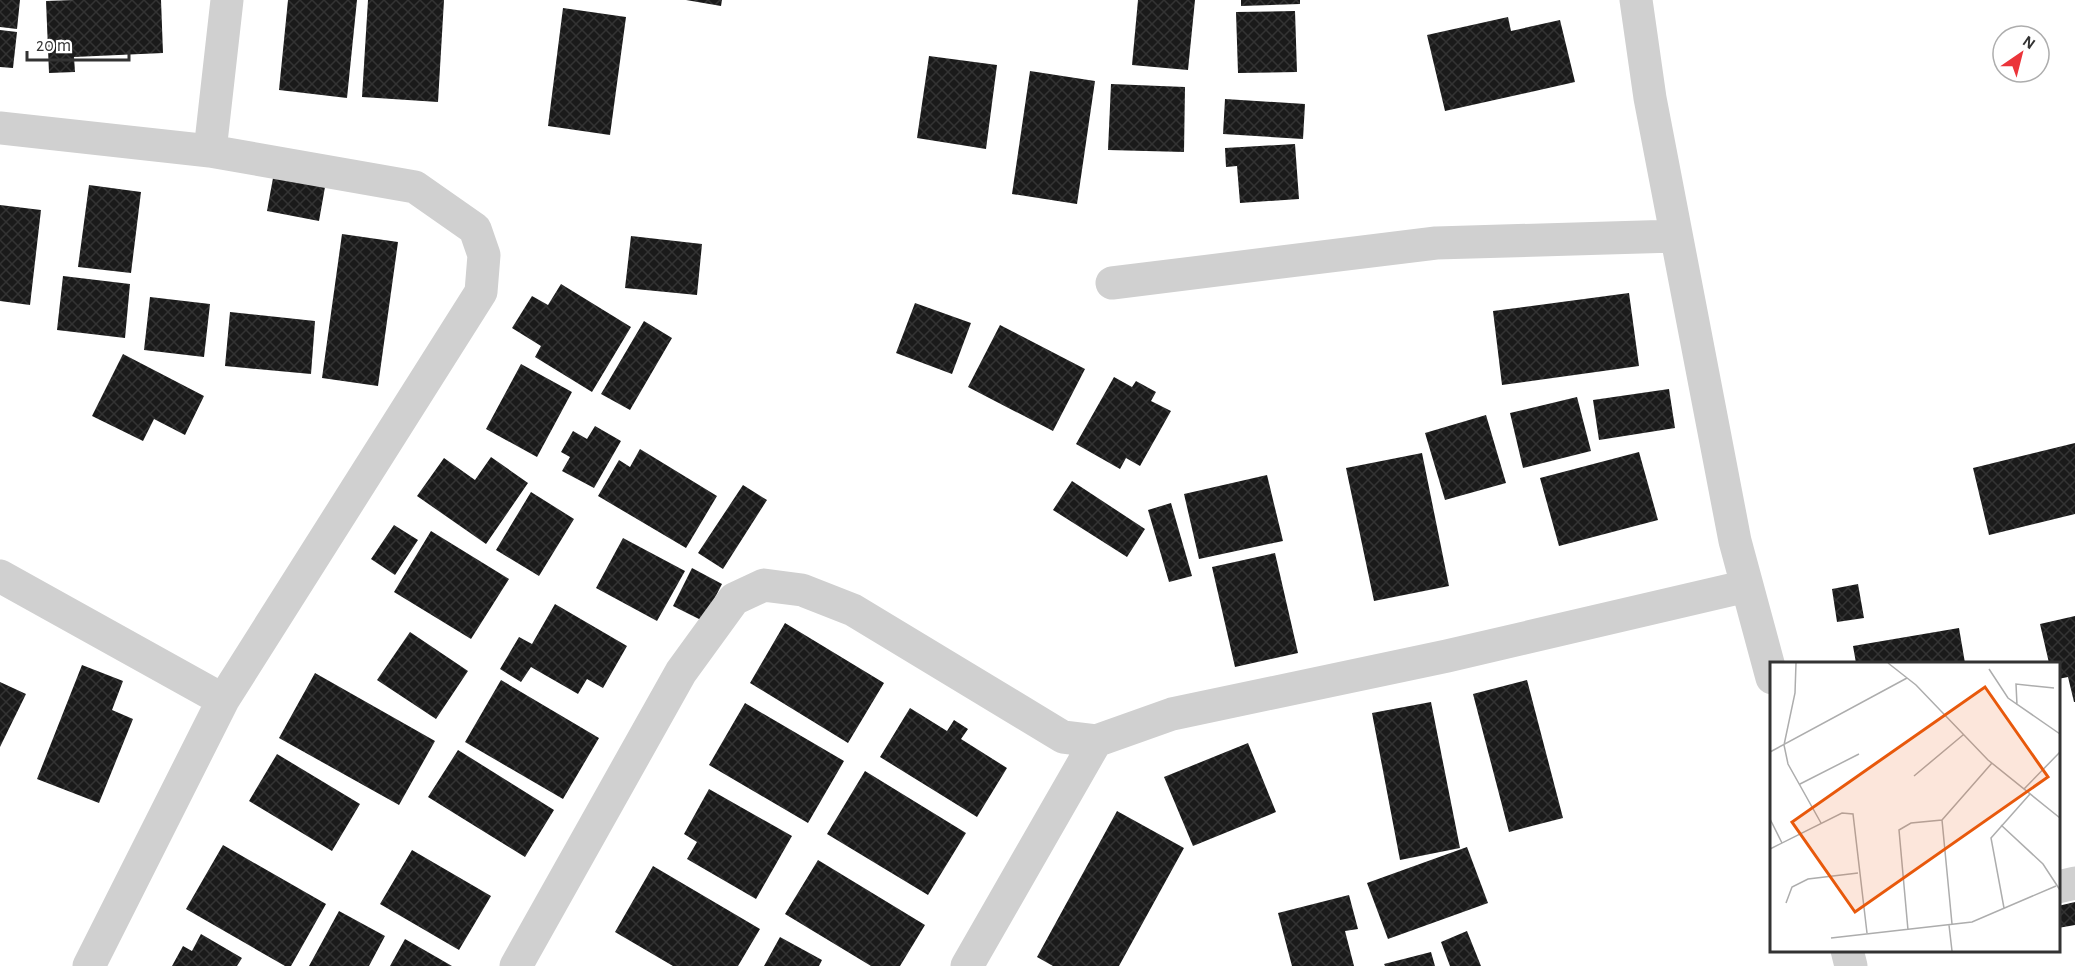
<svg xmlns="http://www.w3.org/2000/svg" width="2075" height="966" viewBox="0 0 2075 966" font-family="'Alegreya Sans',sans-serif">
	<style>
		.building { fill: url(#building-cross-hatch) }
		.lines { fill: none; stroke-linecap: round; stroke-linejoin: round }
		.minor { stroke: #d0d0d0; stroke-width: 33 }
		.inset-road { fill: none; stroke: #adadad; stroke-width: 1.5 }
		.view { fill: #e8590c; fill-opacity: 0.15; stroke: #e8590c; stroke-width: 3 }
		.inset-edge { fill: none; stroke: #333; stroke-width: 3 }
	</style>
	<defs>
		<pattern id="building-cross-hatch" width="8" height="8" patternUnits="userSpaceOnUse" patternTransform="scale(1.5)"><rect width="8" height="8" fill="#1a1a1a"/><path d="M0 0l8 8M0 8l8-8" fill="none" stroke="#333"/></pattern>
	</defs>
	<rect width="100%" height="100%" fill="#fff"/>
	<!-- building -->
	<path class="building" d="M0,0H20L17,29L0,27Z
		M74,0H161L163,53L74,57L75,72L49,73L46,1Z
		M288,0H357L347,98L279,90Z
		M368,0H444L438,102L362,97Z
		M686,0H722L721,6Z
		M1138,0H1195L1188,70L1132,65Z
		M1241,0H1300V4L1241,6Z
		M563,8L626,17L610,135L548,126Z
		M1295,11L1297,72L1238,73L1236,12Z
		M1508,17L1511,31L1560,20L1575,82L1445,111L1427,35Z
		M0,30L17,32L13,68L0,67Z
		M929,56L997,65L986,149L917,138Z
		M1030,71L1095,81L1077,204L1012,194Z
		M1111,84L1185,87L1184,152L1108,150Z
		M1225,99L1305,104L1303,139L1223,134Z
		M1295,144L1299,199L1240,203L1237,166L1226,167L1225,148Z
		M273,178L325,187L319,221L267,211Z
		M89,185L141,192L131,273L78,267Z
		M0,205L41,210L30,305L0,301Z
		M342,234L398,242L378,386L322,378Z
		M631,236L702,244L697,295L625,288Z
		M63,276L130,284L125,338L57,330Z
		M561,284L631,327L592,392L535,357L541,346L512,328L532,296L548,305Z
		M1629,293L1639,366L1502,385L1493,311Z
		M150,297L210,304L204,357L144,350Z
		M915,303L971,323L952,374L896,353Z
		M230,312L315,321L311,374L225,366Z
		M644,321L672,338L630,410L601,394Z
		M1000,325L1085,369L1053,431L968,387Z
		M123,354L204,396L185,435L154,419L143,441L92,416Z
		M521,364L572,392L537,457L486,429Z
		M1114,377L1132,387L1136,381L1156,392L1151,401L1171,411L1140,466L1126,458L1120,469L1076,444Z
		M1669,389L1675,428L1599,440L1593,400Z
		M1577,397L1591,451L1523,468L1510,413Z
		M1486,415L1506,483L1445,500L1425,433Z
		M595,426L621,441L594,488L562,471L570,457L561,452L573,431L587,439Z
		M2075,443V514L1989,535L1973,468Z
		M640,449L717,496L686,548L598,496L619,460L630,467Z
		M1639,452L1658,520L1559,546L1540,478Z
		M1422,453L1449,586L1374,601L1346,468Z
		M491,457L528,483L486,544L417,496L444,458L475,480Z
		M1267,475L1283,541L1199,559L1184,494Z
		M1072,481L1145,529L1127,557L1053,510Z
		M743,485L767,500L723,569L698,553Z
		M531,492L574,519L539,576L496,550Z
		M1171,503L1192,576L1169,582L1148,510Z
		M394,525L418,540L395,575L371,559Z
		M431,531L509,579L471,639L394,592Z
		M623,538L685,571L657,621L596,588Z
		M1275,553L1298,653L1235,667L1212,567Z
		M692,568L722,584L703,621L673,606Z
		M1858,584L1864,618L1837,622L1832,589Z
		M555,604L627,646L603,688L587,679L578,694L531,667L521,682L500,669L519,637L532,644Z
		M2075,616V702H2074L2068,677L2058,679V663H2049L2040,624Z
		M785,623L884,683L848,743L750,683Z
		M1959,628L1965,663H1856L1853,646Z
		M410,632L468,671L436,719L377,680Z
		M82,665L123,681L112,710L133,719L99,803L37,779Z
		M315,673L435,741L399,805L279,738Z
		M501,680L599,738L563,799L465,742Z
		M1527,680L1563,818L1509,832L1473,694Z
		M0,682L26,694L0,747Z
		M1431,702L1460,848L1400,860L1372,713Z
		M745,703L844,761L808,823L709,765Z
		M910,708L947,731L954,720L968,729L961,739L1007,768L977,817L880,757Z
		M1248,743L1276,812L1193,846L1164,777Z
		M458,750L554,810L525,857L428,797Z
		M277,754L360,804L332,851L249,801Z
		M865,771L966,833L928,895L827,834Z
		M709,789L792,836L756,899L687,859L697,842L684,834Z
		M1117,811L1184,848L1119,966H1053L1037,957Z
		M223,845L326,904L291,966H285L186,909Z
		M1467,847L1488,903L1388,939L1367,883Z
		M412,850L491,896L459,950L380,904Z
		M818,860L925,925L900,966H871L785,914Z
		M653,866L760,929L738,966H673L615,932Z
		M1349,895L1358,929L1345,931L1354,966H1292L1278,913Z
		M2075,902V925L2058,928V906Z
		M339,911L385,936L369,966H309Z
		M1467,931L1481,966H1450L1441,942Z
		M201,934L242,958L237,966H172L183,946L192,951Z
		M780,937L822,960L819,966H764Z
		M405,939L452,966H390Z
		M1431,952L1435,966H1385L1384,964Z"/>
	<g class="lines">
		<!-- minor -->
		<path class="minor" d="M1636,0L1650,98L1735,541L1772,678
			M0,128L210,151L415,187L475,229L484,255L481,292L223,700L89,966
			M210,151L227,0
			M1112,283L1436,243L1676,236
			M0,576L223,700
			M2058,887L2075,883
			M1847,950L1851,966
			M516,966L681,672L734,599L764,585L802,590L853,610L1063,737L1096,741L1172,714L1447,656L1747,586
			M967,966L1096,741"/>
	</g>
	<!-- overview -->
	<g transform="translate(1770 662)">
		<rect width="290" height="290" fill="#fff"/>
		<path class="inset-road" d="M26,1L25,31L14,83L18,102L51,161M118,1L146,23L218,98L290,156M219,7L238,36L290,72M247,43L246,22L284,26M0,90L137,16M144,114L193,73M30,122L89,92M254,127L290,90M0,157L12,181M172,158L182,262M231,163L273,202L290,228M0,187L72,151L83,152L97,271M16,241L22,225L38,217L88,211M234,246L221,176L260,132M179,263L182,289M138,268L129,168L141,161L172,158L222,101M61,276L202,260L286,224"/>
		<path class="view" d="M215,25L278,115L85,250L22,160Z"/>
		<rect width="290" height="290" class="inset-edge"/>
	</g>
	<!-- north arrow -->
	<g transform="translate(2021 54) rotate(35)"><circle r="28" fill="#ffffff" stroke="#adadad" stroke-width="1.5"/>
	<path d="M0-4.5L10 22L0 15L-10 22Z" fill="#eb343a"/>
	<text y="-9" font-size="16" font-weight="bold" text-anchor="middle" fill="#333333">N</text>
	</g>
	<!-- scale -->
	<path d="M27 51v9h102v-9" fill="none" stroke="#333333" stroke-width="3"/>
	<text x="36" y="51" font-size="18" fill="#333333" stroke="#ffffff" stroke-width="4.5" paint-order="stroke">20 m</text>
</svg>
